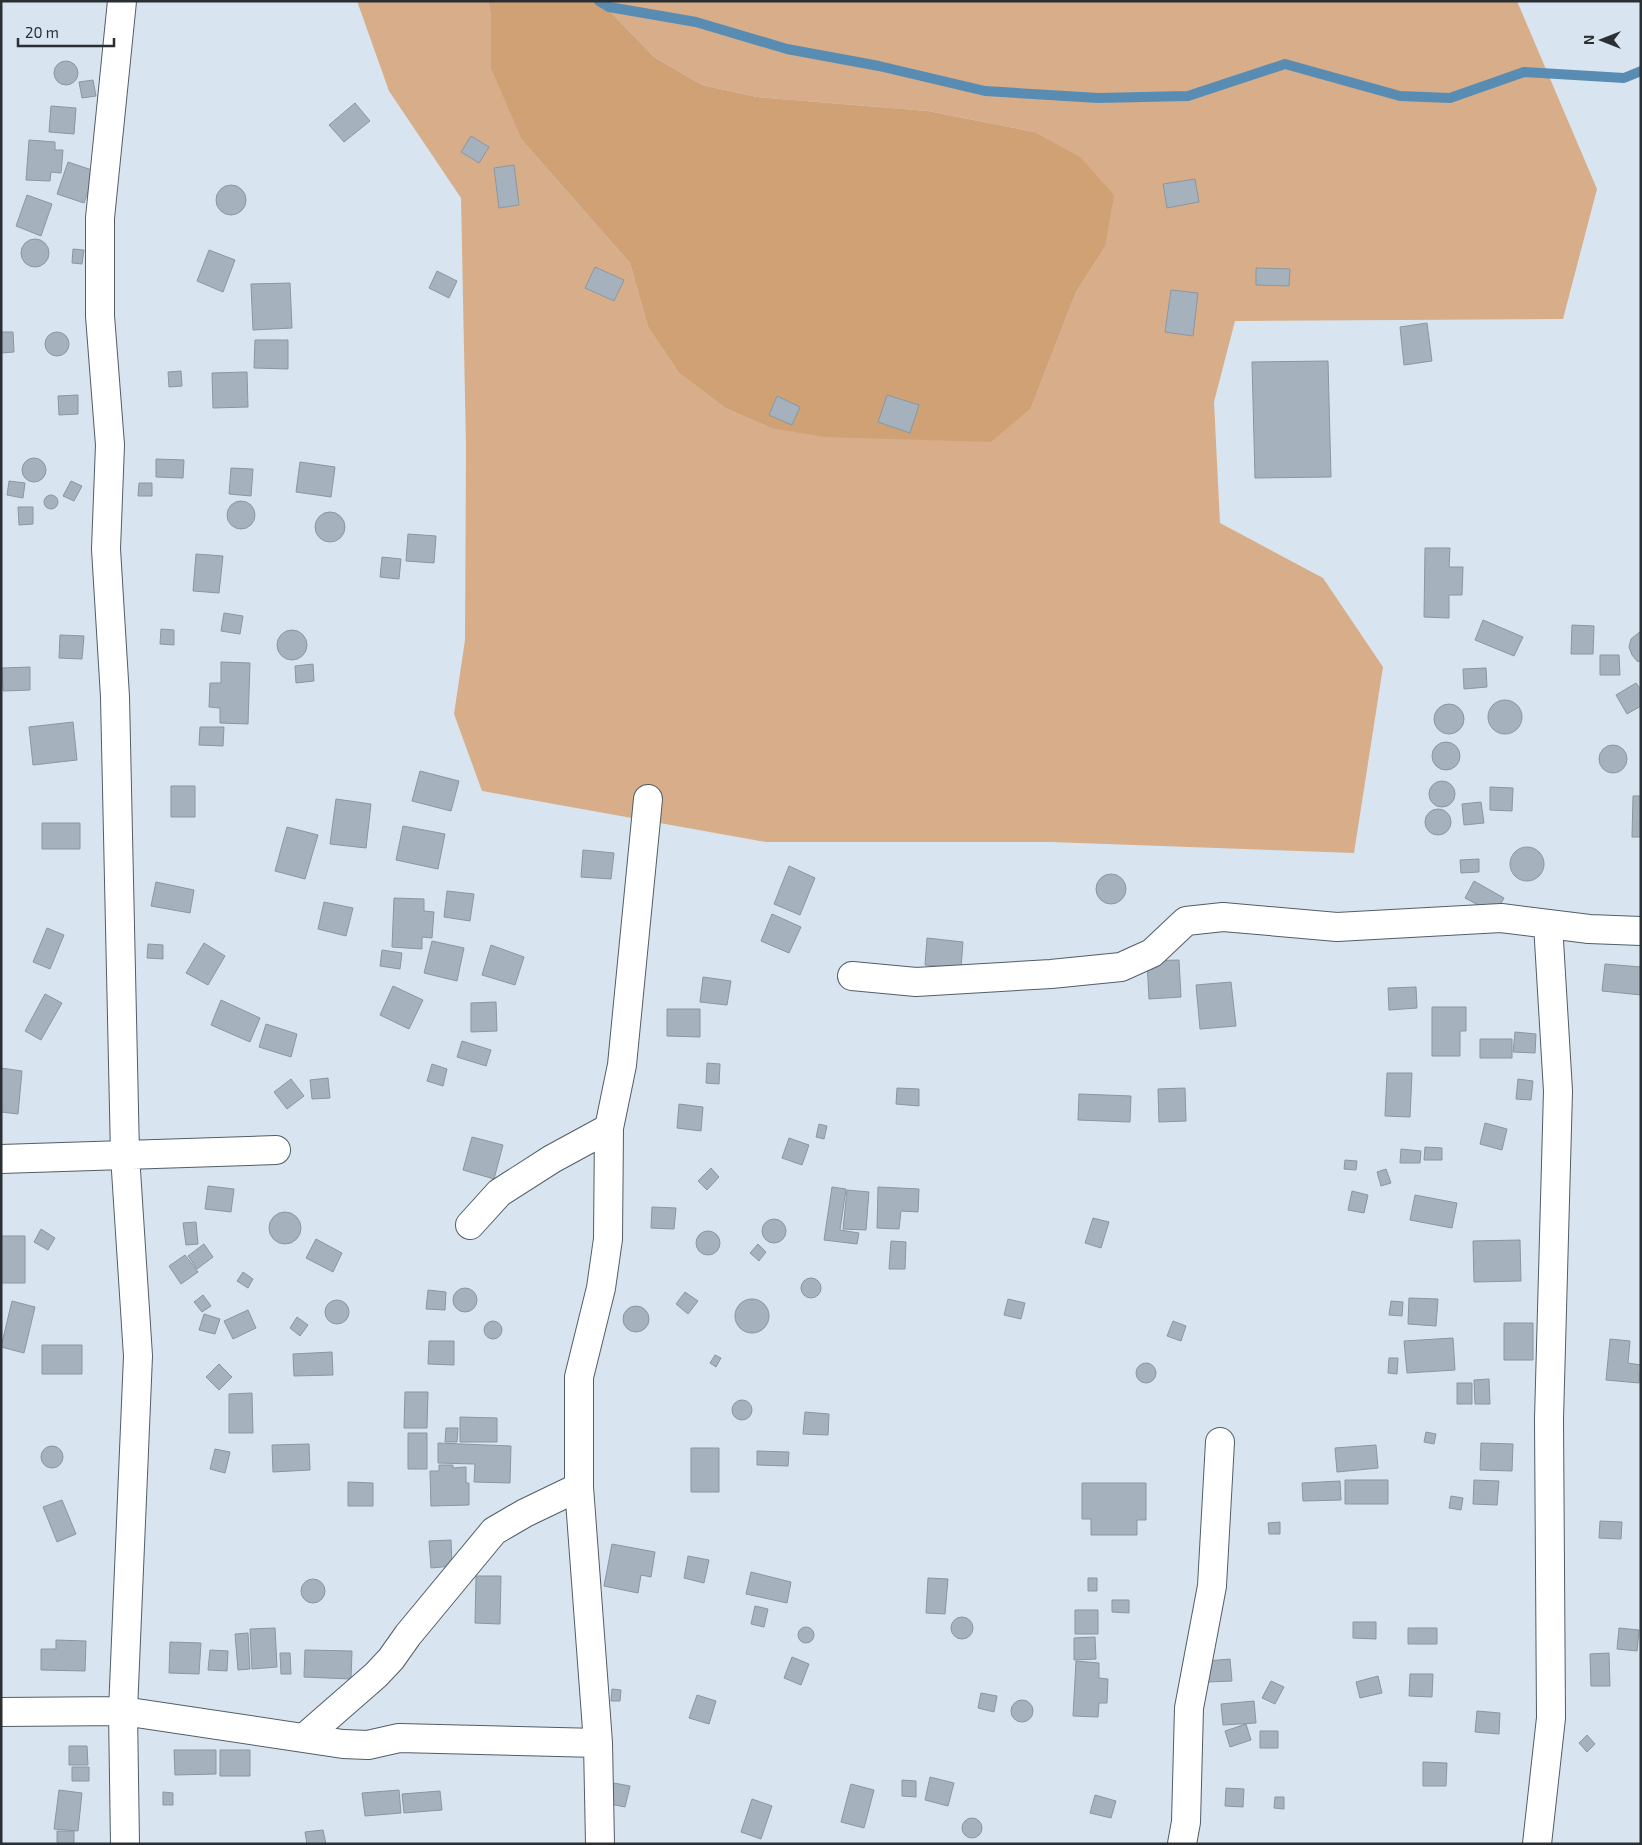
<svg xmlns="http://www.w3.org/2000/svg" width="1642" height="1845" viewBox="0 0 1642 1845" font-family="'Exo 2',sans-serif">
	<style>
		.green { fill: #d7ae89 }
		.forest { fill: #cfa175 }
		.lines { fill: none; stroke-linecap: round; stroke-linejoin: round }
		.stream { stroke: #598cb3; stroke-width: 10 }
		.building { fill: #a5b2bd; stroke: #8a97a1 }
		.minor-casing { stroke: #525e67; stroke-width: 30 }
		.minor { stroke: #fff; stroke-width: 28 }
	</style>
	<rect width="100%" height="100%" fill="#d8e5f0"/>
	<!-- green -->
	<path class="green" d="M357,1H488L522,140L630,263L648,327L679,373L725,408L771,428L1031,408L1076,292L1105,247L1034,132L928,111L757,97L702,85L654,57L600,1H1517L1597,189L1563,319L1235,321L1214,402L1220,523L1323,578L1383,667L1354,853L1051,842H766L482,791L454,714L465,640L466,448L461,198L389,91Z"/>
	<!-- forest -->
	<path class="forest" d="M488,1H600L654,57L702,85L757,97L928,111L1034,132L1080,157L1114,195L1105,247L1076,292L1031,408L991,442L825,437L771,428L725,408L679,373L648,327L630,263L522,140L491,68V14Z"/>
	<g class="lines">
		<!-- stream -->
		<path class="stream" d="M599,1L609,7L696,22L787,49L879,66L985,91L1098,98L1188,96L1285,64L1400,96L1450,98L1524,72L1624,78L1641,71"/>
	</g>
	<!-- building -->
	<path class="building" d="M54 73a12 12 0 1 1 24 0a12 12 0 1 1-24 0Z
		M93,80L96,96L82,98L79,82Z
		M355,103L370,121L344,142L329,125Z
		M51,106L76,108L74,134L49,132Z
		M471,136L489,147L479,163L461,152Z
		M29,140L55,142V150H63L61,173L51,172L50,181L26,180Z
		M68,162L95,171L84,203L57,194Z
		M514,165L519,205L499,208L494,168Z
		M1195,179L1199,202L1167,208L1163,184Z
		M216 200a15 15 0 1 1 30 0a15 15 0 1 1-30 0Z
		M27,195L52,204L41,236L16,226Z
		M21 253a14 14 0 1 1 28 0a14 14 0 1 1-28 0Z
		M73,249L84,250L82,264L72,263Z
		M209,250L235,260L223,292L197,281Z
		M595,267L624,280L614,301L585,288Z
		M1256,268L1290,269L1289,286L1256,285Z
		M437,271L457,281L449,298L429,288Z
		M290,283L292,328L253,330L251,284Z
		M1171,290L1198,293L1193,336L1165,332Z
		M1427,323L1432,361L1404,365L1400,327Z
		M1,332H13L14,352L1,353Z
		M45 344a12 12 0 1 1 24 0a12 12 0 1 1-24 0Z
		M255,340H288V369L254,368Z
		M1328,361L1331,477L1255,478L1252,362Z
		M181,371L182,386L169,387L168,372Z
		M247,372L248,407L213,408L212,373Z
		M78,395V414L59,415L58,396Z
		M887,395L919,405L910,433L878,422Z
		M777,396L800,407L792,425L769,415Z
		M22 470a12 12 0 1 1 24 0a12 12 0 1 1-24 0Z
		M156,459L184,460L183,478L156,477Z
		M300,462L335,467L331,497L296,492Z
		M231,468L253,469L251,496L229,494Z
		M9,481L25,483L23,498L7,495Z
		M71,481L82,486L74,501L63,496Z
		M139,483H152V496H138Z
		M44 502a7 7 0 1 1 14 0a7 7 0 1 1-14 0Z
		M227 515a14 14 0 1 1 28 0a14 14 0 1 1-28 0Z
		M18,507H33V524L19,525Z
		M315 527a15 15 0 1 1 30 0a15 15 0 1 1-30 0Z
		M408,534L436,536L434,563L406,561Z
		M1425,548H1450L1449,567H1463L1462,595H1449V618L1424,617Z
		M196,554L223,556L219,593L193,591Z
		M382,557L401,559L399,579L380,577Z
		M224,613L243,616L240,634L221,631Z
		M1483,620L1523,637L1514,656L1475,640Z
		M1572,625L1594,626L1593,654H1571Z
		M161,629L174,630V645L160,644Z
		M277 645a15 15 0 1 1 30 0a15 15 0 1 1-30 0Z
		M1641,631V662L1637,661L1632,655L1629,647L1631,639Z
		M60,635L84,636L82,659L59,658Z
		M1600,655H1619L1620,675H1600Z
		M221,662L250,663L248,724L220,723V708L209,707L210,683H221Z
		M313,664L314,681L296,683L295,666Z
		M30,667V690L3,691L2,668Z
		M1486,668L1487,687L1464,689L1463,669Z
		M1636,683L1641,690V706L1627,714L1616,695Z
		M1488 717a17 17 0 1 1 34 0a17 17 0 1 1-34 0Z
		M1434 719a15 15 0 1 1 30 0a15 15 0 1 1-30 0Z
		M73,722L77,760L33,765L29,727Z
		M200,727H224L223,746L199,745Z
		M1432 756a14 14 0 1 1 28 0a14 14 0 1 1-28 0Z
		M1599 759a14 14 0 1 1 28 0a14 14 0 1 1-28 0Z
		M420,771L459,781L451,811L412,801Z
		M1429 794a13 13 0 1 1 26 0a13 13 0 1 1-26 0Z
		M171,786H195V817H171Z
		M1490,787L1513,788L1512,811L1490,810Z
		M1633,796H1641V837H1632Z
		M336,799L371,804L366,848L330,844Z
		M1481,802L1484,823L1464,825L1462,804Z
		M1425 822a13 13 0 1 1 26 0a13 13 0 1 1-26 0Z
		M42,823H80V849H42Z
		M403,826L445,834L438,869L396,860Z
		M287,827L318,835L305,879L275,871Z
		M1510 864a17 17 0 1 1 34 0a17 17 0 1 1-34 0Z
		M583,850L614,853L611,879L581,877Z
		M1479,859V872L1461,873L1460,860Z
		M789,866L815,878L800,915L774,904Z
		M1096 889a15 15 0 1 1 30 0a15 15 0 1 1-30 0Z
		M1474,881L1504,898L1495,914L1465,898Z
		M156,882L194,890L190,913L151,906Z
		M447,891L474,894L470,921L444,917Z
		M394,898L424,899V911L434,912L432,938L422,937V949L392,947Z
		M324,902L353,908L346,936L318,929Z
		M772,914L801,927L789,953L761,941Z
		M47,928L64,935L50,969L33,962Z
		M927,938L963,942L961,968L925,965Z
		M432,941L464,948L457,981L424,973Z
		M204,943L225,956L208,985L186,973Z
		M148,944L163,945V959L147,958Z
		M491,945L524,957L515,985L482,975Z
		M382,950L402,953L400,969L380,966Z
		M1179,960L1181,997L1149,999L1147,961Z
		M1605,964L1641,967V995L1602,991Z
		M703,977L731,981L727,1005L700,1002Z
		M1231,982L1236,1026L1200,1029L1196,985Z
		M393,986L423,1000L409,1029L380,1015Z
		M1416,987L1417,1008L1389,1010L1388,988Z
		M45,994L62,1003L41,1040L25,1031Z
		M221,1000L260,1018L250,1042L211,1025Z
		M496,1002L497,1031L471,1032V1003Z
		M1432,1007H1466V1031H1460V1056H1432Z
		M667,1009H700V1037L667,1036Z
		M266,1024L297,1034L291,1057L259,1047Z
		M1515,1032L1536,1034L1535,1053L1513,1052Z
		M1480,1039H1512V1058H1480Z
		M462,1041L491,1050L486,1066L457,1057Z
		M707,1063L720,1064L719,1084L706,1083Z
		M432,1064L447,1069L443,1086L427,1081Z
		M1,1068L22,1071L18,1114L1,1112Z
		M1387,1073H1412L1410,1117L1385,1116Z
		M328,1078L330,1098L312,1099L310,1080Z
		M291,1079L304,1096L287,1109L274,1092Z
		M1518,1079L1533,1081L1531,1100L1516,1099Z
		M897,1088L919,1089V1106L896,1104Z
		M1185,1088L1186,1121L1159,1122L1158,1089Z
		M1079,1094L1131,1096L1130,1122L1078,1120Z
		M679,1104L703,1107L701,1131L677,1128Z
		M1485,1123L1507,1129L1502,1150L1480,1144Z
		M819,1124L827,1126L824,1139L816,1137Z
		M472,1137L503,1145L494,1179L463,1170Z
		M789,1138L809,1145L802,1165L782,1158Z
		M1425,1147L1442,1148V1160H1424Z
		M1401,1149L1421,1151L1420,1163H1400Z
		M1345,1160L1357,1161L1356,1170L1344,1169Z
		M711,1168L719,1177L707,1190L698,1181Z
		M1386,1169L1391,1183L1381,1186L1377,1172Z
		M208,1186L234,1189L231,1212L205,1209Z
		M832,1187L846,1189L840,1230L859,1233L857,1244L824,1240Z
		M878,1187L919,1189L918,1212L901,1211L899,1229L877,1228Z
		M847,1190L869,1192L866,1230L843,1229Z
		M1352,1191L1368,1195L1364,1213L1348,1210Z
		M1415,1195L1457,1203L1452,1228L1410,1220Z
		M652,1207L676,1208L674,1229L651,1228Z
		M269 1228a16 16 0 1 1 32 0a16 16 0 1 1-32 0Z
		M1093,1218L1109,1222L1101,1248L1085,1243Z
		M762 1231a12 12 0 1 1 24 0a12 12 0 1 1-24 0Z
		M196,1222L198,1244L186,1245L183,1223Z
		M41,1229L55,1238L48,1250L34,1242Z
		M696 1243a12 12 0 1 1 24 0a12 12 0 1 1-24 0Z
		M1,1236H25V1283H1Z
		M316,1239L342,1253L333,1272L306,1258Z
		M1520,1240L1521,1281L1474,1282L1473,1241Z
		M891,1241L906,1242L905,1269H889Z
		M204,1244L213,1257L197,1269L188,1256Z
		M758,1244L766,1252L759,1261L750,1253Z
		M185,1255L198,1272L181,1284L169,1266Z
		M243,1272L253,1279L248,1288L237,1281Z
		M801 1288a10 10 0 1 1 20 0a10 10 0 1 1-20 0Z
		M453 1300a12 12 0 1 1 24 0a12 12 0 1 1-24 0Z
		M428,1290L446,1292L445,1310L426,1309Z
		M685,1292L698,1301L688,1314L676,1304Z
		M203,1295L211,1306L202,1312L194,1302Z
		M1409,1298L1438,1299L1436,1326L1408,1324Z
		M1008,1299L1025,1303L1021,1319L1004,1315Z
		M735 1316a17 17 0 1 1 34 0a17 17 0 1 1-34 0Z
		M325 1312a12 12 0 1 1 24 0a12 12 0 1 1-24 0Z
		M12,1301L35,1307L24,1353L1,1347Z
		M1391,1301L1403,1302L1402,1316L1389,1315Z
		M623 1319a13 13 0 1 1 26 0a13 13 0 1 1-26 0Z
		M248,1310L256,1328L233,1339L224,1321Z
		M204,1314L220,1319L215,1334L199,1330Z
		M297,1317L308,1325L300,1336L290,1328Z
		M1173,1321L1186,1326L1181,1341L1167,1336Z
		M484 1330a9 9 0 1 1 18 0a9 9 0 1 1-18 0Z
		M1504,1323H1533V1360H1504Z
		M1453,1338L1455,1370L1407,1373L1404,1341Z
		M1610,1339L1630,1341L1628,1363L1641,1365L1639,1383L1606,1380Z
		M429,1341H454V1365L428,1364Z
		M42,1345H82V1374H42Z
		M332,1352L333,1375L294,1376L293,1354Z
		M715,1355L721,1358L716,1367L710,1363Z
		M1389,1358H1398L1397,1374L1388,1373Z
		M1136 1373a10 10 0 1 1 20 0a10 10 0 1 1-20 0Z
		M219,1364L232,1377L219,1390L206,1377Z
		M1489,1379L1490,1404H1475L1474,1380Z
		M1457,1383H1472V1404H1457Z
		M405,1392H428L427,1428H404Z
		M252,1393L253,1433H229V1394Z
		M732 1410a10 10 0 1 1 20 0a10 10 0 1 1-20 0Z
		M805,1412L829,1414L828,1435L803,1434Z
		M460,1417L497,1418V1442H460Z
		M446,1428H458L457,1442H445Z
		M1426,1432L1436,1434L1434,1444L1424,1442Z
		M408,1433H427V1469H408Z
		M438,1443L511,1446L510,1483L474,1482L475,1464L438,1463Z
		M1481,1443L1513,1444L1512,1471L1480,1470Z
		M309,1444L310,1470L273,1472L272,1445Z
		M1376,1445L1378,1468L1337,1472L1335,1448Z
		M41 1457a11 11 0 1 1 22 0a11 11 0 1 1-22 0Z
		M691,1448H719V1492H691Z
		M215,1449L230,1452L225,1473L210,1469Z
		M757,1451L789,1452L788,1466L757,1465Z
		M439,1465H453V1468L466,1467V1483H469V1505L431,1506L430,1471H439Z
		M1345,1480H1388V1504H1345Z
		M1474,1480L1499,1481L1497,1505L1473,1504Z
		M1340,1481L1341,1500L1303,1501L1302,1483Z
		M348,1482L373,1483V1506H348Z
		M1082,1483H1146V1520H1137V1535H1091V1519H1082Z
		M1451,1496L1463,1498L1461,1510L1449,1508Z
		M62,1500L76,1534L57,1542L43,1507Z
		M1600,1521L1622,1522L1621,1539L1599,1538Z
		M1280,1522V1534H1269L1268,1523Z
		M451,1540L452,1566L431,1568L429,1541Z
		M612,1544L655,1552L651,1577L641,1575L638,1593L604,1586Z
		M688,1556L709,1560L704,1583L684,1578Z
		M751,1572L791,1582L787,1603L746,1594Z
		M476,1576H501L500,1624L475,1623Z
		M928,1578L948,1579L945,1614L926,1613Z
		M1088,1578H1097V1591H1088Z
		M301 1591a12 12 0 1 1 24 0a12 12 0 1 1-24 0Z
		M1112,1600H1129V1613L1112,1612Z
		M755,1606L768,1609L764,1627L751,1624Z
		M1075,1610H1098V1634H1075Z
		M951 1628a11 11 0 1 1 22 0a11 11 0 1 1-22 0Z
		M1353,1622H1376V1639L1353,1638Z
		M798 1635a8 8 0 1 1 16 0a8 8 0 1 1-16 0Z
		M275,1628L277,1667L252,1669L250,1629Z
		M1408,1628H1437V1644H1408Z
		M1619,1628L1639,1630L1637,1651L1617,1649Z
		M248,1633L250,1669L238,1670L235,1634Z
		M1095,1637L1096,1659L1074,1660V1638Z
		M56,1640L86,1641L85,1671L41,1670V1649H56Z
		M170,1642L201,1643L199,1674L169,1673Z
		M210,1650L228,1651L227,1671L208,1670Z
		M305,1650L352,1651L351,1679L304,1677Z
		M280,1653H290L291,1674H281Z
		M1609,1653L1610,1686H1591L1590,1654Z
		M792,1657L809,1664L801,1685L784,1678Z
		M1230,1659L1232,1681L1208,1682L1207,1661Z
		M1076,1661L1099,1663V1678L1108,1679L1107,1703H1099L1098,1717L1073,1716Z
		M1410,1674H1433L1432,1697L1409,1696Z
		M1378,1676L1382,1693L1360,1698L1356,1682Z
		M1271,1681L1284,1687L1275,1704L1262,1698Z
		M612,1689L621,1690L620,1701H611Z
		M981,1693L997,1696L994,1712L978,1708Z
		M697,1695L716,1701L709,1724L689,1718Z
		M1011 1711a11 11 0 1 1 22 0a11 11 0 1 1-22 0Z
		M1254,1701L1256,1723L1223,1725L1221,1704Z
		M1477,1711L1500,1713L1499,1734L1475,1732Z
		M1246,1724L1251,1740L1230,1747L1225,1731Z
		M1260,1731H1278V1748H1260Z
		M1587,1735L1595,1744L1587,1752L1579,1743Z
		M69,1746H87L88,1765H69Z
		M174,1750H216V1774L175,1775Z
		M220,1750H250V1776H220Z
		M1423,1762L1447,1763L1446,1786H1423Z
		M72,1767H89V1781H72Z
		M930,1777L954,1783L948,1806L925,1800Z
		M902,1780L916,1781V1797L902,1796Z
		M614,1783L630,1786L625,1807L610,1804Z
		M851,1784L874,1790L864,1828L841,1822Z
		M1226,1788L1244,1789L1243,1807L1225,1806Z
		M59,1790L82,1793L78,1831L54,1829Z
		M399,1790L401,1813L365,1816L362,1793Z
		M440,1791L442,1810L404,1813L402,1794Z
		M163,1792L173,1793V1805H163Z
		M1095,1795L1116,1801L1111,1818L1090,1813Z
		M1275,1797H1284V1809L1274,1808Z
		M752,1799L772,1806L761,1839L741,1832Z
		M962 1828a10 10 0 1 1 20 0a10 10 0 1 1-20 0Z
		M323,1830L326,1844H307L305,1832Z
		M57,1831H74V1844H57Z"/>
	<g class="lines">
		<!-- minor casing -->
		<g class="minor-casing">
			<path id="minor" d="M122,1L100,218V316L110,445L106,549L115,697L125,1155L138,1356L123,1711L125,1844
				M852,976L916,982L1051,974L1121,967L1152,953L1186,921L1223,917L1337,927L1501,918L1589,929L1641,931
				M1,1159L276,1150
				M470,1225L499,1193L552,1159L609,1128
				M1,1712L123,1711L343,1744L368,1745L399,1738L598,1743
				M305,1737L376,1675L391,1659L408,1635L494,1531L525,1513L579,1487
				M600,1844L598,1743L579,1487V1377L601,1288L608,1239L609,1128L622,1065L648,799
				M1182,1844L1186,1822L1189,1708L1212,1586L1220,1442
				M1537,1844L1551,1718L1549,1419L1558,1091L1548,924"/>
		</g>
		<!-- minor -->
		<use href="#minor" class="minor"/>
	</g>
	<!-- border -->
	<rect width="1642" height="1845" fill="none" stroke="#2a2f33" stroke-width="5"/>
	<!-- north arrow -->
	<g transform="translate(1602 40) rotate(270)" stroke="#d8e5f0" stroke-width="4" paint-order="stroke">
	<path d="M0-4L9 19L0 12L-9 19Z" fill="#2a2f33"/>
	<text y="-8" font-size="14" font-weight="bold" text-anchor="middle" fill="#2a2f33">N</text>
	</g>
	<!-- scale -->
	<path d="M18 38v8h96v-8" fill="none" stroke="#2a2f33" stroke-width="2.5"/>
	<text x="25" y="38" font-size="15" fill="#2a2f33" stroke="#d8e5f0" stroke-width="4" paint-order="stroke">20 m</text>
</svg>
